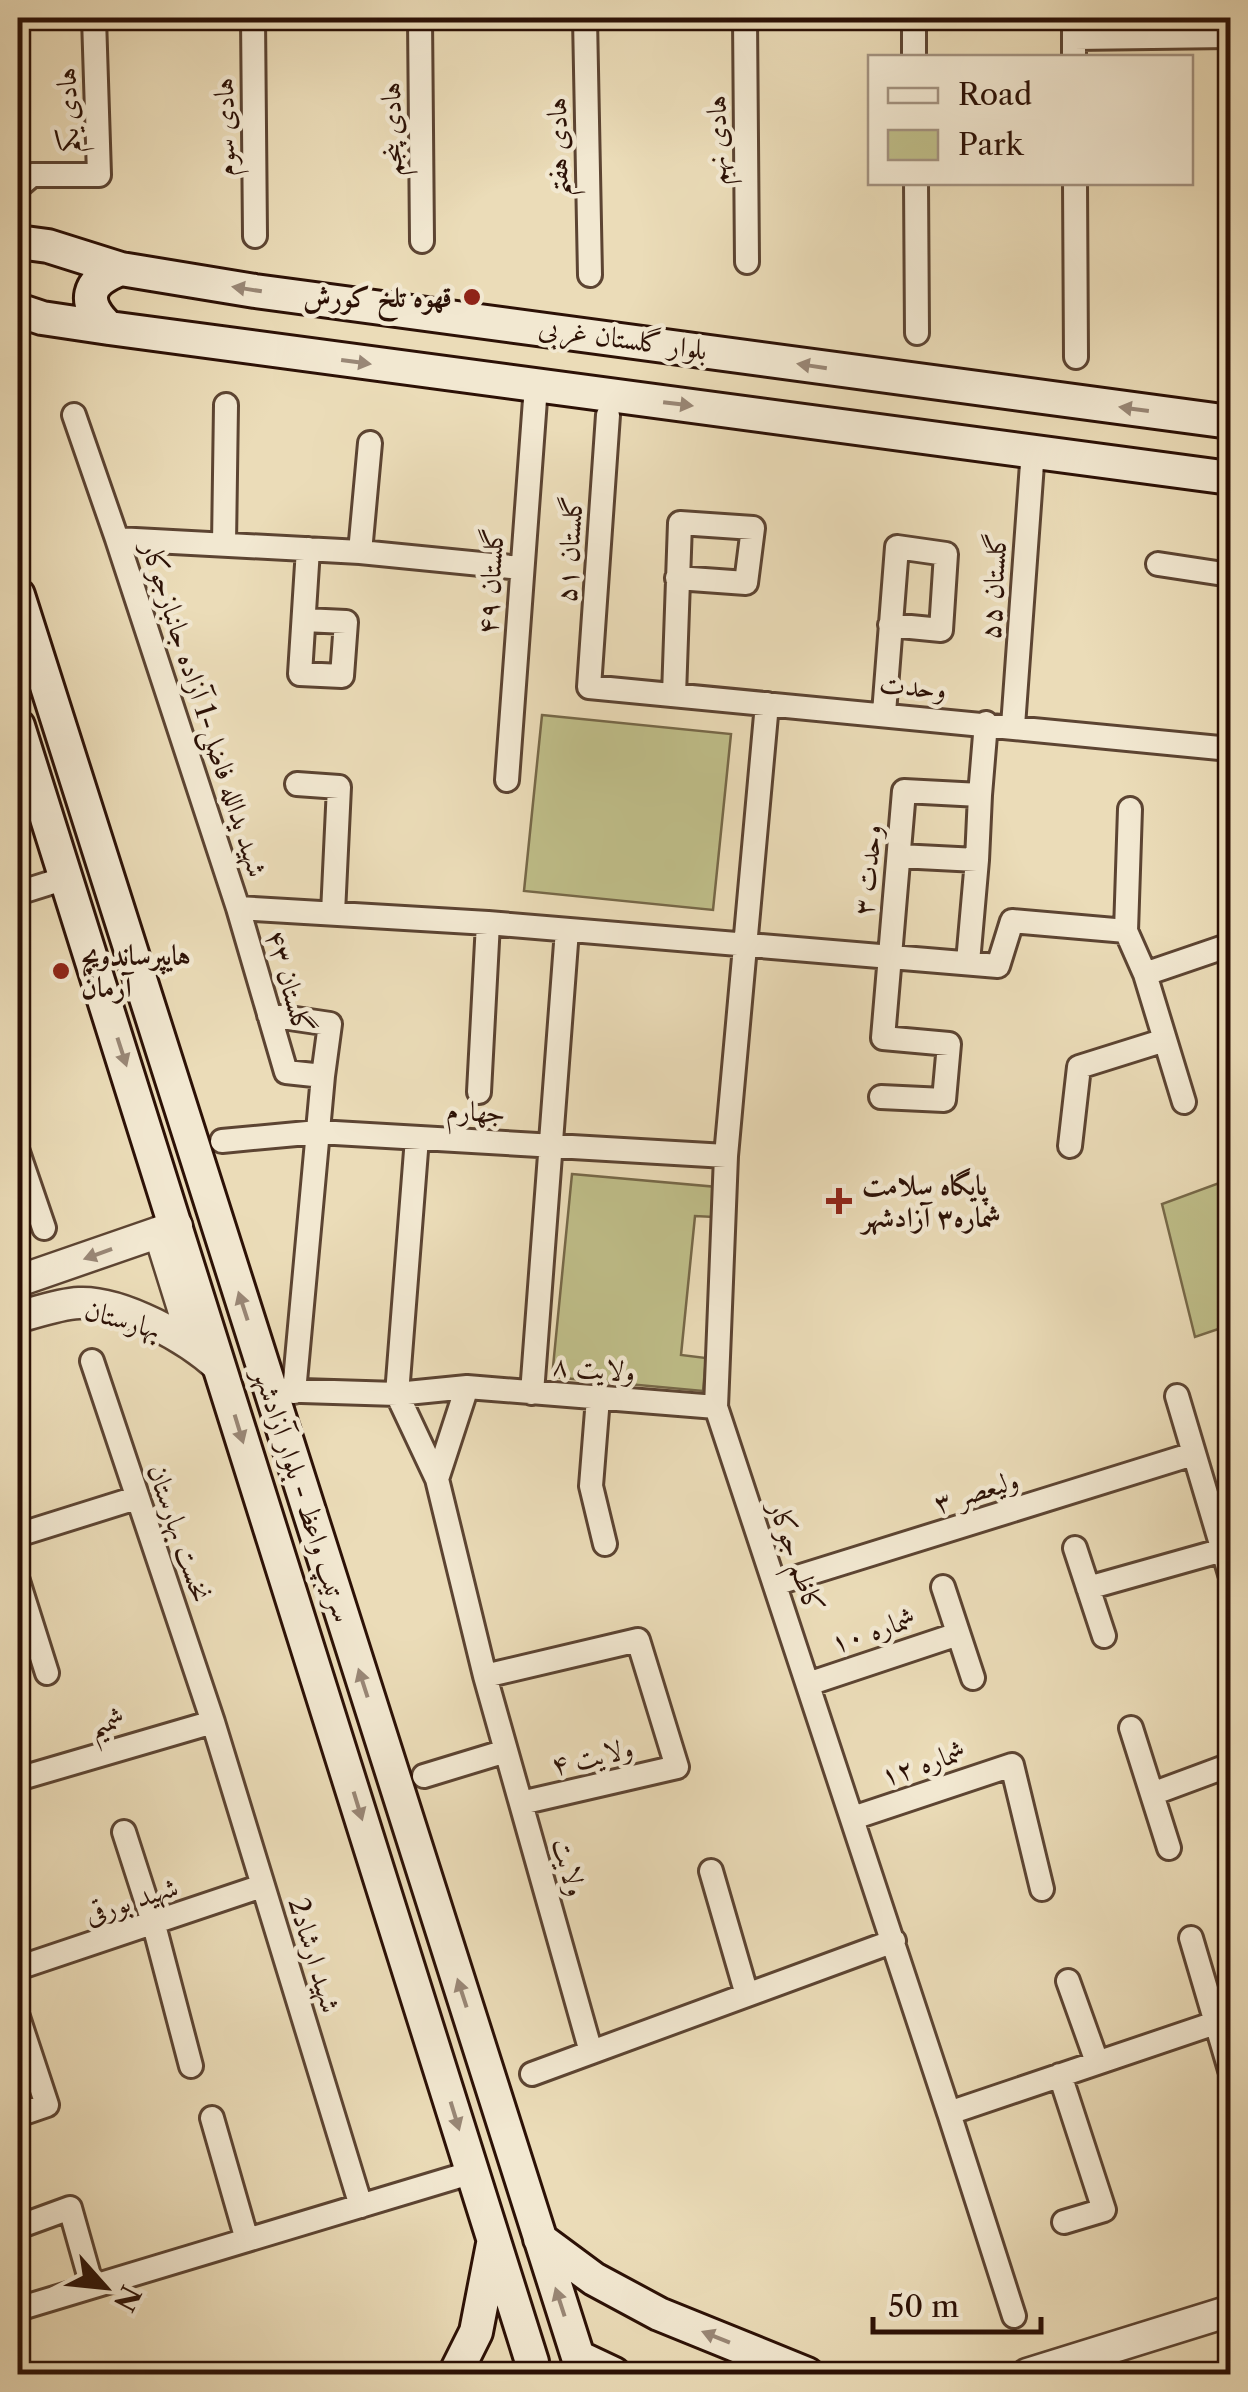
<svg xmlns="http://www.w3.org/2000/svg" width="1248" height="2392" viewBox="0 0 1248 2392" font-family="'Libre Caslon Text',Amiri,serif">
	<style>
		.park { fill: #bfbe89; stroke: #766848; stroke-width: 2.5 }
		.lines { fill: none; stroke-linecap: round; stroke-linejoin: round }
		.minor-casing { stroke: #5c4432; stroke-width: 28 }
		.tertiary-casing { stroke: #5c4432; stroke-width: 35 }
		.secondary-casing { stroke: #2c1106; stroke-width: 38 }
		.minor { stroke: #f2e8d1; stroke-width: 22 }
		.tertiary { stroke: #f2e8d1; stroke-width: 30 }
		.secondary { stroke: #f2e8d1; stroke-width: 32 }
		.oneway { fill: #998776 }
		.poi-dot { fill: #8f2418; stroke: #f2e8d1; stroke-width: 4 }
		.labels { text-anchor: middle; stroke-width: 9; stroke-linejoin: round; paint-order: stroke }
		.street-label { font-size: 28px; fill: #2c1106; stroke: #f2e8d1 }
		.poi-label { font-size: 28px; font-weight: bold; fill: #2c1106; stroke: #f2e8d1; text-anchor: start }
	</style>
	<rect width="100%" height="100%" fill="#ebdcb8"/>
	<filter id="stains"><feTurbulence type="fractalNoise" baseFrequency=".002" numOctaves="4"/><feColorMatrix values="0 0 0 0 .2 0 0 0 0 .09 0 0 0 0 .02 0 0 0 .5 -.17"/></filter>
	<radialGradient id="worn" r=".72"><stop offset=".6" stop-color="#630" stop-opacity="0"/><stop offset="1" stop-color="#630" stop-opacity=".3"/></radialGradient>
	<!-- park -->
	<path class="park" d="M542,715L731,734L713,910L524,891Z
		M572,1174L717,1187L714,1217L695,1216L681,1355L706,1358L703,1391L552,1377Z
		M1230,1179V1325L1195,1337L1162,1204Z"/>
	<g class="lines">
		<!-- minor casing -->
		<g class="minor-casing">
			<path id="minor" d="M253,18L255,236
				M420,18L422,241
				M585,18L590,275
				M745,18L747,262
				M914,18V58
				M1074,18V58
				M1074,38L1230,36
				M916,182L917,333
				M1075,182L1076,357
				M18,187L32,175H99L94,18
				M74,415L117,539
				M608,415L589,687L1230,749
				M224,544L226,405
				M360,552L370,443
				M1158,564L1230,575
				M521,568L360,552L117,539L238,908L488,923L998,966L1012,921L1126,931
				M304,620L346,622L342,676L300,674L308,549
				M674,695L680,523L753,528L746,583L677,578
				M767,704L726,1156L716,1407L949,2113L1230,2018
				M884,713L897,547L946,554L941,630L890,625
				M1013,726L1033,450
				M507,780L536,386
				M297,784L339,787L333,913
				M980,795L986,723
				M1130,809L1126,931L1145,974L1184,1102
				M18,893L66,878
				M238,908L286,1072L323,1076L330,1024L269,1015
				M968,962L977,860
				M1145,974L1230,945
				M479,1092L488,923
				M881,1097L944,1100L949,1044L883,1038L904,791L980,795L977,860L899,856
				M417,1138L397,1394L437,1479
				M222,1141L318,1132L726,1156
				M1070,1146L1079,1067L1165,1040
				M18,1152L44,1228
				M92,1361L213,1722L361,2206
				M467,1387L437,1479L485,1676L591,2052
				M270,1390L397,1394L467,1387L716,1407
				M294,1392L323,1076
				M532,1393L567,930
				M1177,1396L1230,1574
				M598,1398L591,1486L605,1544
				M18,1535L136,1498
				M1075,1548L1104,1636
				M18,1581L47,1673
				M775,1584L1193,1454
				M943,1587L973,1678
				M1088,1588L1223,1550
				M485,1676L638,1640L677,1767L521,1803
				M808,1684L958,1634
				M1131,1728L1169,1848
				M424,1776L506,1751
				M18,1779L213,1722
				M1152,1794L1230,1765
				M853,1818L1012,1765L1042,1889
				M124,1832L154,1925L191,2066
				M711,1871L747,1995
				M1191,1938L1230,2070
				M18,1968L262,1886
				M1068,1981L1097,2062
				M18,2017L47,2105L18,2115
				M532,2074L894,1941
				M1060,2075L1104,2210L1064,2222
				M949,2113L1014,2316
				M212,2118L247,2240
				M18,2227L70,2208L92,2286
				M18,2309L473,2172"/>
		</g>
		<!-- tertiary casing -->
		<g class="tertiary-casing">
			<path id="tertiary" d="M159,1232L194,1344
				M18,1281L177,1226
				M18,1317C37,1312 59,1304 79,1303C122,1301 189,1339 219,1367
				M1027,2374L1230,2311"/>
		</g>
		<!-- secondary casing -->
		<g class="secondary-casing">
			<path id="secondary" d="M18,242L48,246L121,269L255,291L1230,422
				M18,310L42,318L109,328L1230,478
				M109,328C81,303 86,281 121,269
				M18,595L578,2357L614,2374
				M18,726L532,2362L529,2374
				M540,2239L594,2279L659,2314L807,2374
				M455,2374L476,2332L493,2244"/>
		</g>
		<!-- minor -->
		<use href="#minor" class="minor"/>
		<!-- tertiary -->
		<use href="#tertiary" class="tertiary"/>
		<!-- secondary -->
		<use href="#secondary" class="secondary"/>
	</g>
	<!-- one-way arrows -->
	<defs><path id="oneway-solid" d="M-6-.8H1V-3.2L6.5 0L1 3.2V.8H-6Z" transform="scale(2.5)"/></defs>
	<g class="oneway">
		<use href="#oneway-solid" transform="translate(247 289) rotate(-171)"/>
		<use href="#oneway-solid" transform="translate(356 362) rotate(8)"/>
		<use href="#oneway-solid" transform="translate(812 366) rotate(-171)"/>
		<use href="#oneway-solid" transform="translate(678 404) rotate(7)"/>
		<use href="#oneway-solid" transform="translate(1134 409) rotate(-172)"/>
		<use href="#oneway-solid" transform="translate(122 1052) rotate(72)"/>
		<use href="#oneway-solid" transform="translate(98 1254) rotate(160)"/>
		<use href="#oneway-solid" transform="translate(243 1306) rotate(-108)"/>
		<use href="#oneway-solid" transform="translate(239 1429) rotate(73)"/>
		<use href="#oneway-solid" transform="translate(363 1683) rotate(-108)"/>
		<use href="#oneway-solid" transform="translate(358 1806) rotate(73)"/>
		<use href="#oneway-solid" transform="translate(462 1993) rotate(-108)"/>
		<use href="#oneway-solid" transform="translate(455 2116) rotate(73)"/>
		<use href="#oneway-solid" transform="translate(560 2302) rotate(-108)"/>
		<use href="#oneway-solid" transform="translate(716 2337) rotate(-158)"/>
	</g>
	<!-- markers -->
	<g class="poi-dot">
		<circle cx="472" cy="297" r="10"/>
		<circle cx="61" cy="971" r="10"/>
		<path d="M834 1186h10v10h10v10h-10v10h-10v-10h-10v-10h10z"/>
	</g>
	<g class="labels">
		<!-- street labels -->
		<g class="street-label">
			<text transform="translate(67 110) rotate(-92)" y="10">هادی یکم</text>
			<text transform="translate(224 127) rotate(-91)" y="10">هادی سوم</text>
			<text transform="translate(391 129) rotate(-91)" y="10">هادی پنجم</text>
			<text transform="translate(716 140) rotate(-90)" y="10">هادی نهم</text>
			<text transform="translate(557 147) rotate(-91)" y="10">هادی هفتم</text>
			<text transform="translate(623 338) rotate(8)" y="10">بلوار گلستان غربی</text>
			<text transform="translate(569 549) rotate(-86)" y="10">گلستان ۵۱</text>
			<text transform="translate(490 581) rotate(-86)" y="10">گلستان ۴۹</text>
			<text transform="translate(993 586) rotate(-86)" y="10">گلستان ۵۵</text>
			<text transform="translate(913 686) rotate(5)" y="10">وحدت</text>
			<text transform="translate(205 709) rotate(72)" y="10">شهید یدالله فاضلی-1 آزاده جانبازجوکار</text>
			<text transform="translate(867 870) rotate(-84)" y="10">وحدت ۳</text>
			<text transform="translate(290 982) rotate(74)" y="10">گلستان ۴۳</text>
			<text transform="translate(476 1111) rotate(3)" y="10">جهارم</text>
			<text transform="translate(123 1319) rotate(16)" y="10">بهارستان</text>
			<text transform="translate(594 1368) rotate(5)" y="10">ولایت ۸</text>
			<text transform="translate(976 1491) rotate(-17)" y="10">ولیعصر ۳</text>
			<text transform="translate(304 1495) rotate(72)" y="10">سرتیپ واعظ - بلوار آزادشهر</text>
			<text transform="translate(180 1533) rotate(71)" y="10">نخست بهارستان</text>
			<text transform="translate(797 1557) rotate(71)" y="10">کاظم جوکار</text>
			<text transform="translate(873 1630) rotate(-18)" y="10">شماره ۱۰</text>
			<text transform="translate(107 1721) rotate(-16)" y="10">شمیم</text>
			<text transform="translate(592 1756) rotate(-13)" y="10">ولایت ۴</text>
			<text transform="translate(923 1763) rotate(-18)" y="10">شماره ۱۲</text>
			<text transform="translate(570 1867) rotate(74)" y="10">ولایت</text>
			<text transform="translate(131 1900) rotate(-18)" y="10">شهید بورقی</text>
			<text transform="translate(315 1955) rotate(73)" y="10">شهید ارشاد2</text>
		</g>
		<!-- poi labels -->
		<g class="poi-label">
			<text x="452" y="307" text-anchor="end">قهوه تلخ کورش</text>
			<text x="81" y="965">هایپرساندویچ<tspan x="81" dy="32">آرمان</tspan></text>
			<text x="862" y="1195">پایگاه سلامت<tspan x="862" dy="32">شماره۳ آزادشهر</tspan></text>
		</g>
	</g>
	<!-- margin -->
	<rect width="1248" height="2392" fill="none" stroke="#ebdcb8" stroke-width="60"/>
	<rect x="20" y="20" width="1208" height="2352" fill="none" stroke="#2c1106" stroke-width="5"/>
	<rect x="30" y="30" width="1188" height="2332" fill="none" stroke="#2c1106" stroke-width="2.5"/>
	<!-- legend -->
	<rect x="868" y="55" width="325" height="130" fill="#f2e8d1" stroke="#a39280" stroke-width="2.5"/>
	<rect x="888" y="88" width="50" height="15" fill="#f2e8d1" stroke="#a39280" stroke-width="2.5"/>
	<text x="958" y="105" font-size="30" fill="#2c1106">Road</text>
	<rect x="888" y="130" width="50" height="30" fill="#bfbe89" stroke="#a39280" stroke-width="2.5"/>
	<text x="958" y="155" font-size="30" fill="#2c1106">Park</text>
	<!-- north arrow -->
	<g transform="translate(105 2287) rotate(117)" stroke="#f2e8d1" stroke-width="8" paint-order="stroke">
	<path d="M0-8L18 38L0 25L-18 38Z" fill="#2c1106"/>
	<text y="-15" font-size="28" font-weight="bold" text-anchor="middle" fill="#2c1106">N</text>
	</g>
	<!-- scale -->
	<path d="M873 2317v15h168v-15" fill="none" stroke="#2c1106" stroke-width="5"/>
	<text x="888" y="2317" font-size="30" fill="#2c1106" stroke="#f2e8d1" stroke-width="8" paint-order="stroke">50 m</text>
	<rect width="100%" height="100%" filter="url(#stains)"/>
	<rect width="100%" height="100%" fill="url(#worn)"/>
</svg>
